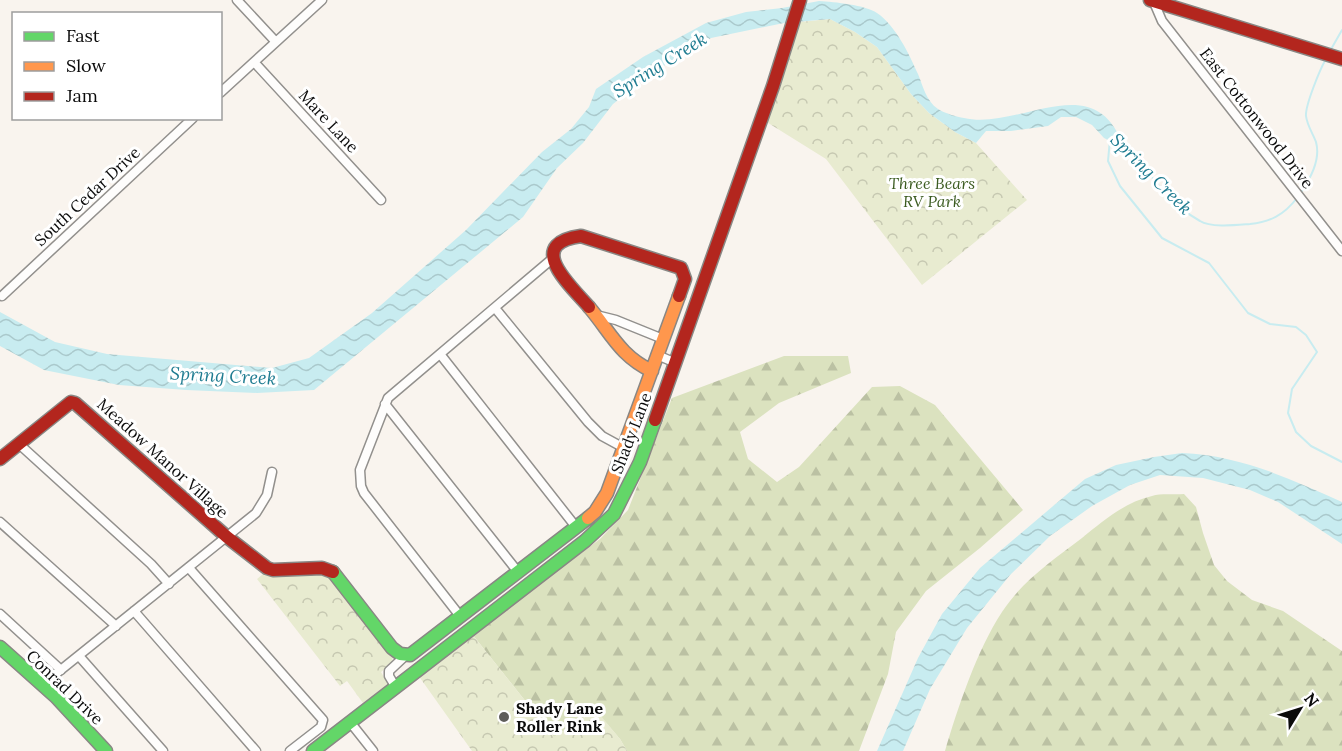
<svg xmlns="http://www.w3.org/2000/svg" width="1342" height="751" viewBox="0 0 1342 751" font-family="Lora,serif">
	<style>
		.forest { fill: url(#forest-firs) }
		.park { fill: url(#park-crowns) }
		.water { fill: url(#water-waves) }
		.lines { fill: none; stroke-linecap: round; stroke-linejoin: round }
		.stream { stroke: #c8ecf0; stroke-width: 2 }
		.street-casing { stroke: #92908d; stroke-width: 11 }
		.fast-casing { stroke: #898784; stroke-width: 15 }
		.slow-casing { stroke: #898784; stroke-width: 15 }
		.jam-casing { stroke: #898784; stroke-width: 15 }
		.street { stroke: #fefdfc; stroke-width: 8 }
		.fast { stroke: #63d668; stroke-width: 12 }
		.slow { stroke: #ff974d; stroke-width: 12 }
		.jam { stroke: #b3261e; stroke-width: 12 }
		.poi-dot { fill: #5e5d5a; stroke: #fff; stroke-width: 2 }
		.labels { text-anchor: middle; stroke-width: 6; stroke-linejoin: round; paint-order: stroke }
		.street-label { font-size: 16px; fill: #0b0b0b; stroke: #fff }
		.park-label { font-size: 16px; font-style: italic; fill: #3c5c21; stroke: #fff }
		.poi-label { font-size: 16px; font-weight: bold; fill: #0b0b0b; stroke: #fff; text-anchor: start }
		.water-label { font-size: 18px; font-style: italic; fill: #1f7c91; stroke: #fff }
	</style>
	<defs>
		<pattern id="forest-firs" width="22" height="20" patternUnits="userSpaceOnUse" patternTransform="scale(1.5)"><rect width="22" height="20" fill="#dbe2bf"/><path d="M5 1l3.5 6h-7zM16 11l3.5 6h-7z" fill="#bbc1a3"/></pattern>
		<pattern id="park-crowns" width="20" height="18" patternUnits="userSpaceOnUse" patternTransform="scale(1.5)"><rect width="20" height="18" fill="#e8ebd0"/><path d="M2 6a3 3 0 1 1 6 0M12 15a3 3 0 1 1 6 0" fill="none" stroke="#c6c8b1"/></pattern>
		<pattern id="water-waves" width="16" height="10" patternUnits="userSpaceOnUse" patternTransform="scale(1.5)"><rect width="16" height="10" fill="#c8ecf0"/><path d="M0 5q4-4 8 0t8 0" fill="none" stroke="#aac9cc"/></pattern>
	</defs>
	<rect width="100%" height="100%" fill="#f9f4ee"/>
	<!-- forest -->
	<path class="forest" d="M784,356H848L851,373L779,403L740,432L748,459L777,482L799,467L872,387L900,386L935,405L1023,510L980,548L926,591L896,632L888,674L859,751H627L620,739L595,710L554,737L472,634L600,539L628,510L672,398Z
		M1184,494L1196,507L1203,533L1214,565L1227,581L1252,600L1283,611L1342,651V751H945C958,707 977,650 1002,612C1022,581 1053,560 1082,538C1103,521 1125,502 1152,496C1161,493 1173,495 1184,494Z"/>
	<!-- park -->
	<path class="park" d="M830,19L855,32L877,47L911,94L929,113L955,132L976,143L1027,200L922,285L826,159L765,121L800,22Z
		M324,571L333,579L393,655L392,663L381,672L388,684L363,703L347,681L340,686L257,579L263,574L270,575Z
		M472,634L554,737L596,710L620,739L627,751H472L418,675Z"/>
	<!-- water -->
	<path class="water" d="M819,1C835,2 865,5 877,13C896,26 909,54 918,74C923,86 926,101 938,109C944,113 957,117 964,118C1020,131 1096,64 1124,148L1104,138L1092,125L1076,117H1061L1048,126L1011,131H986L976,143L955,132L929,113L911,94L877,47L855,32L830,19L784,23L711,38L662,67L613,104L583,143L557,168L523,217L314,390L257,393L186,390L119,385L44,370L0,346V312L55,342L107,354L272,368L309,358L372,313L466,230L542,152L571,129L589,107L596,89L643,57L706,23L746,12L782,8Z
		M1182,453C1239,455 1291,479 1342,502V544L1278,502L1250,490L1203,478L1160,475L1130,485L1092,506L1050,536L1010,575L967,628L930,689L903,751H877L918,658L942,614L980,568L1085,479L1116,465L1154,457Z"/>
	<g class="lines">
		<!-- stream -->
		<path class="stream" d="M1330,51L1342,30
			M1110,139L1108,161L1120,186L1162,238L1209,263L1248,313L1270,324L1296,327L1306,335L1317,352L1292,389L1288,413L1296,432L1311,446L1342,462
			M1122,141L1130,148C1148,173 1172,206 1200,221C1211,228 1237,225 1250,224C1270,222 1284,215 1297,198
			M1300,194C1310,179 1321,160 1316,142C1313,134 1307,125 1306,116C1305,106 1320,69 1326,59"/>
		<!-- street casing -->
		<g class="street-casing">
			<path id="street" d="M237,0L276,42
				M1153,0L1162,21L1342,251
				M254,62L381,200
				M220,93L322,0
				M2,296L193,118
				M495,308L588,422L602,436L624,448
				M596,315L616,320L663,339
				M440,354L576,527
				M657,355L676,363
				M385,404L518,572
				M19,444L151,564L169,584
				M0,522L116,626
				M189,568L323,720L321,727L290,751
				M134,611L256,751
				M0,614L61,670
				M460,616L364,493L361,486L360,470L388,398L552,259
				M79,656L163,751
				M42,685L256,513L267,495L272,472
				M395,686L389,676V671L405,656
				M350,722L373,751"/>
		</g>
		<!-- fast casing -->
		<g class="fast-casing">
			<path id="fast" d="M333,572L392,648L400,654L410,655L588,518
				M0,647L56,697L106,751
				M313,751L585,541L614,514L640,462L655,420"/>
		</g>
		<!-- slow casing -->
		<g class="slow-casing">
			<path id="slow" d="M589,307C611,333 620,356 652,371
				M588,518L595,512L607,493L679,296"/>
		</g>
		<!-- jam casing -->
		<g class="jam-casing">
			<path id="jam" d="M1150,0L1342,59
				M589,307C571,286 523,244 581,236L681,268L685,279L679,296
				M655,420L773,86L800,0
				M0,459L71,402L75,403L227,537L267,568L273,570L322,568L333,572"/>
		</g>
		<!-- street -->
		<use href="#street" class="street"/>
		<!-- fast -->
		<use href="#fast" class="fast"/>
		<!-- slow -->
		<use href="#slow" class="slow"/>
		<!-- jam -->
		<use href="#jam" class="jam"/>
	</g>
	<!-- markers -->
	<circle class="poi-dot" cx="504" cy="717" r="6"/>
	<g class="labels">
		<!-- street labels -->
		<g class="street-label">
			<text transform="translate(1257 118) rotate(52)" y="6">East Cottonwood Drive</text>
			<text transform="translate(329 121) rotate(47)" y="6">Mare Lane</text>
			<text transform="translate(87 196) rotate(-43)" y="6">South Cedar Drive</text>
			<text transform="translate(631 433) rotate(-69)" y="6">Shady Lane</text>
			<text transform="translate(163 458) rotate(42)" y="6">Meadow Manor Village</text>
			<text transform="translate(65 687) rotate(44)" y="6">Conrad Drive</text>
		</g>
		<!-- park labels -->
		<g class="park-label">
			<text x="932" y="189">Three Bears<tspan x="932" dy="18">RV Park</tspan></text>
		</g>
		<!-- poi labels -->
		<g class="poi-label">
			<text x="516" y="714">Shady Lane<tspan x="516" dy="18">Roller Rink</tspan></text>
		</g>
		<!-- water labels -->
		<g class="water-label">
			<text transform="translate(660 65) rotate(-32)" y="6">Spring Creek</text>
			<text transform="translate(1151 174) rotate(45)" y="6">Spring Creek</text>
			<text transform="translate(223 376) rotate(3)" y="6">Spring Creek</text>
		</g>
	</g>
	<!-- legend -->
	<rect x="12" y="12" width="210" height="108" fill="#ffffff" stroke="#9d9d9d" stroke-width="1.5"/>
	<rect x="24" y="32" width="30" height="9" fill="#63d668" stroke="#9d9d9d" stroke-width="1.5"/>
	<text x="66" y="42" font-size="18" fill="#0b0b0b">Fast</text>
	<rect x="24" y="62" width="30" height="9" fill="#ff974d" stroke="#9d9d9d" stroke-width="1.5"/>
	<text x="66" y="72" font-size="18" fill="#0b0b0b">Slow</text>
	<rect x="24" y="92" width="30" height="9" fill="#b3261e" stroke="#9d9d9d" stroke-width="1.5"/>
	<text x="66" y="102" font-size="18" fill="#0b0b0b">Jam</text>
	<!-- north arrow -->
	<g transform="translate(1300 709) rotate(52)" stroke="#ffffff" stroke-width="4.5" paint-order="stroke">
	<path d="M0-4.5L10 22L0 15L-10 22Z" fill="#0b0b0b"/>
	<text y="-9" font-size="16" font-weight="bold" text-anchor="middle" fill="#0b0b0b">N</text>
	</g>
</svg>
